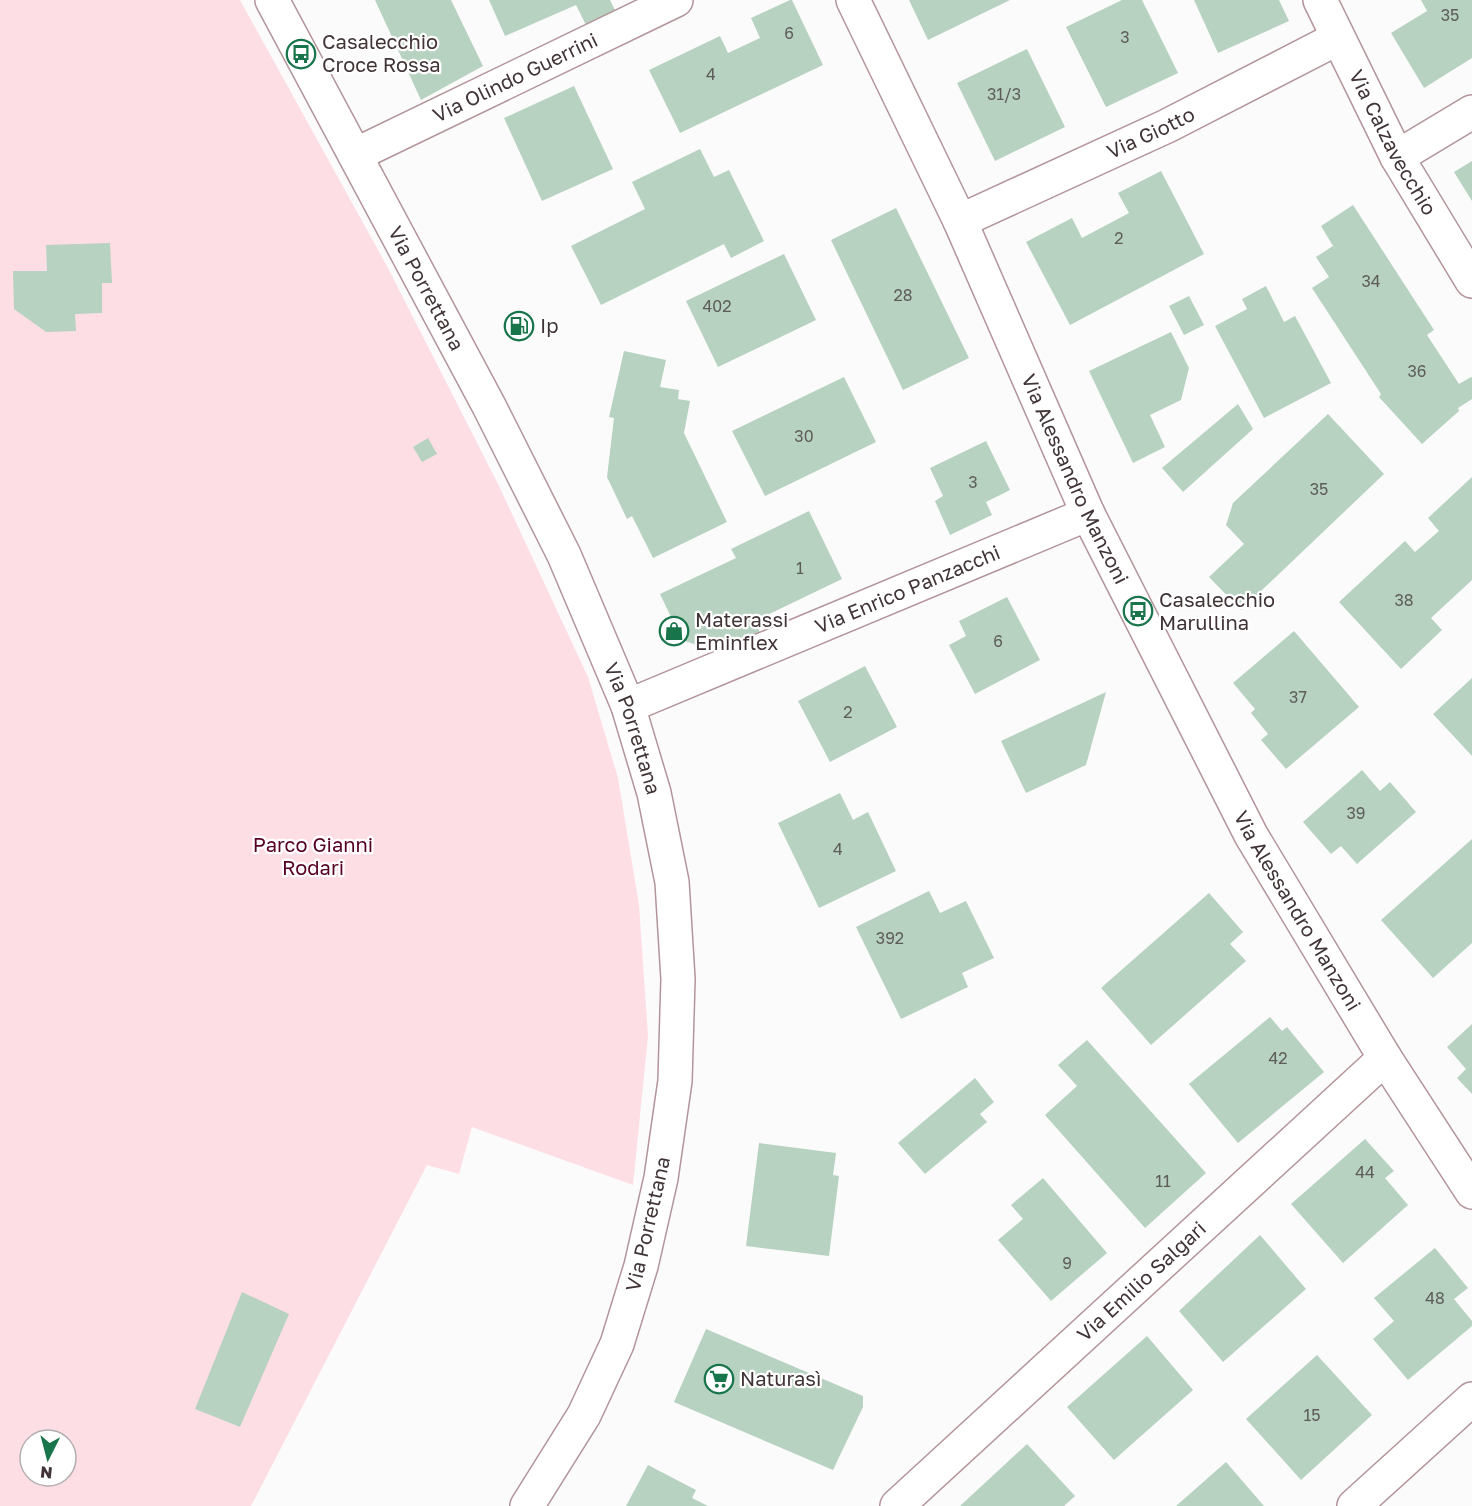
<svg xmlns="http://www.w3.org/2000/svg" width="1472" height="1506" viewBox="0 0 1472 1506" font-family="'Golos Text',sans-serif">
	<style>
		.green { fill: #fedee5; fill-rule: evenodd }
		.building { fill: #b7d2c1 }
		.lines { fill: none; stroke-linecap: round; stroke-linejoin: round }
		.minor-casing { stroke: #b3949a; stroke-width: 36 }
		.major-casing { stroke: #b3949a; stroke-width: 36 }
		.minor { stroke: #fff; stroke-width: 33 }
		.major { stroke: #fff; stroke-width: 33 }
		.labels { text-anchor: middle; stroke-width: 4.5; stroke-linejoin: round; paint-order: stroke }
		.number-label { font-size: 16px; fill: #5e5c59 }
		.poi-label { font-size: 20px; fill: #413436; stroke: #fff; text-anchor: start }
		.street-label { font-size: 20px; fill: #413436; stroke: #fff }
		.park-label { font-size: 20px; fill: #560024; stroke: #fff }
	</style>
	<rect width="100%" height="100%" fill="#fbfbfb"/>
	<!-- green -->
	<path class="green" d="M0,0H240L388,268L499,486L588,677L618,778L639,905L648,1036L633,1185L472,1127L459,1174L427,1165L251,1506H0ZM30,1440H66V1476H30Z"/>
	<!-- building -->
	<path class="building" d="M375,0H451L483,66L421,100Z
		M489,0H610L622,25L592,37L576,5L505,36Z
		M790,0H792L823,65L680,133L649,70L720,36L728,53L760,38L751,18Z
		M909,0H1010L928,40Z
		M1122,0H1142L1178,73L1106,107L1066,27Z
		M1194,0H1279L1289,21L1218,53Z
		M1421,0H1472V58L1424,88L1391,33L1427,11Z
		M1027,49L1065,127L995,161L957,83Z
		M574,86L613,169L542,201L504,118Z
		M700,149L714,177L729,170L764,241L731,258L724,244L601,305L571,246L645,209L632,182Z
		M1472,161V201L1454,172Z
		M1161,171L1204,254L1070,325L1026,242L1072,218L1082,238L1129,213L1118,193Z
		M1353,205L1434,330L1427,335L1459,384L1471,377L1472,378V399L1458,408L1459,411L1422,444L1379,397L1381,394L1312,288L1329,277L1316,257L1333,246L1321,226Z
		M896,208L969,358L903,390L831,240Z
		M110,243L112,283H102V313L75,314L76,331L46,332L14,309L13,271H47L46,245Z
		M784,254L816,320L718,367L686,301Z
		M1266,286L1284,322L1295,316L1331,383L1264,418L1215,326L1247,309L1242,299Z
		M1189,296L1204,325L1184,335L1169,306Z
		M1171,332L1189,368L1181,400L1150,415L1165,447L1133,463L1089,371Z
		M624,351L666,360L660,387L679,390L678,399L690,401L684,433L727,522L653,558L632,516L627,519L607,477L614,418L609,417Z
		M844,377L876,442L765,496L732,431Z
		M1238,404L1253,429L1183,492L1162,468Z
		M1328,414L1384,474L1241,610L1209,577L1244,544L1226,525L1233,503Z
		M428,438L437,454L422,462L413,447Z
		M986,441L1010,490L986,502L992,515L950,535L935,501L943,496L930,468Z
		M1472,477V580L1431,618L1442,630L1401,669L1339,602L1405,541L1415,552L1439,531L1428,518Z
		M809,511L842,579L755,621L762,638L726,655L682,640L660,594L736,558L731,549Z
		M1007,597L1040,660L975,694L949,645L966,636L959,621Z
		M1294,631L1359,707L1286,769L1261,740L1268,734L1251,713L1255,709L1233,683Z
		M865,666L897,727L830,762L798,701Z
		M1472,678V756L1433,714Z
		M1106,692L1086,765L1026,793L1001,741Z
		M1362,770L1380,791L1390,782L1416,812L1357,864L1341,846L1331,854L1303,822Z
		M840,793L853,820L868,812L896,871L819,908L778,823Z
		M1472,839V943L1433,978L1381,920Z
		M929,891L940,913L966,901L994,958L962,973L968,987L901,1019L856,927Z
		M1209,893L1243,932L1230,944L1246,961L1151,1045L1101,988Z
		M1270,1017L1282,1031L1287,1027L1324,1072L1238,1143L1189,1084Z
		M1472,1024V1094L1457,1078L1466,1069L1447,1047Z
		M1087,1040L1206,1173L1145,1228L1045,1115L1077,1086L1058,1065Z
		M975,1078L994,1102L980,1114L987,1122L925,1174L898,1143Z
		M1365,1139L1394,1171L1385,1178L1408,1205L1343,1263L1291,1204Z
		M759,1143L836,1153L833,1175L839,1176L829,1256L746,1246Z
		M1043,1178L1107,1253L1051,1301L998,1240L1023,1219L1011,1205Z
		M1260,1235L1306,1289L1223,1362L1179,1311Z
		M1435,1248L1468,1288L1454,1299L1472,1321V1326L1408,1380L1373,1339L1394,1321L1374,1298Z
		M242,1292L289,1314L240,1427L195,1409Z
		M706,1329L863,1396V1407L833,1470L674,1402Z
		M1147,1336L1193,1390L1114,1460L1067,1407Z
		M1317,1355L1372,1415L1301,1480L1246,1419Z
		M1027,1444L1075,1496L1064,1506H960Z
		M1226,1462L1264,1506H1176Z
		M648,1465L696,1490L692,1498L708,1506H626Z"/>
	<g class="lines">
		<!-- minor casing -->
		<g class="minor-casing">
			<g id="minor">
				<path id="s1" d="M853,0L960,221L1088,514L1251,835L1385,1058L1472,1192"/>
				<path id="s2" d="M1320,0L1397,157L1472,281"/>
				<path id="s3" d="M355,155L676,0"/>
				<path d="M1397,157L1472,112"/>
				<path id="s4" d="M960,221L1167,126L1338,38"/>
				<path id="s5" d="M628,706L1088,514"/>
				<path id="s6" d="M897,1506L1385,1058"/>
				<path d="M1354,1506L1472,1399"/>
			</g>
		</g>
		<!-- major casing -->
		<g class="major-casing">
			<g id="major">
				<path id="s7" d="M272,0L489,406L564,555L628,706L654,793L672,882L678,979L675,1081L661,1178L641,1266L617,1344L584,1415L527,1506"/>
			</g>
		</g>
		<!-- minor -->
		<use href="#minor" class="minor"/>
		<!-- major -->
		<use href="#major" class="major"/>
	</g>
	<!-- icons -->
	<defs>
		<g id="bus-ring" transform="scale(1.5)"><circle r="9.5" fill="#fff" stroke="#18744a" stroke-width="1.5"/><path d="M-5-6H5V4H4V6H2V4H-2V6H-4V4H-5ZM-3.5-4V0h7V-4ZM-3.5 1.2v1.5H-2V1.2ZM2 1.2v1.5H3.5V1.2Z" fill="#18744a"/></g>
		<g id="fuel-ring" transform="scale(1.5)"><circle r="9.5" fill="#fff" stroke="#18744a" stroke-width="1.5"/><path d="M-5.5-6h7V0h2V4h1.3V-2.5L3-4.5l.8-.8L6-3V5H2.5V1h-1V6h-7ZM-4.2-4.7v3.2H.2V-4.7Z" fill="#18744a"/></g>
		<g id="shop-ring" transform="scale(1.5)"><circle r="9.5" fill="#fff" stroke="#18744a" stroke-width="1.5"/><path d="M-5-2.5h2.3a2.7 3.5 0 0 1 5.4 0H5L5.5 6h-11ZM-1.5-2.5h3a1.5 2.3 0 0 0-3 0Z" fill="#18744a"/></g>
		<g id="supermarket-ring" transform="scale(1.5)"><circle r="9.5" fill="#fff" stroke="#18744a" stroke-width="1.5"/><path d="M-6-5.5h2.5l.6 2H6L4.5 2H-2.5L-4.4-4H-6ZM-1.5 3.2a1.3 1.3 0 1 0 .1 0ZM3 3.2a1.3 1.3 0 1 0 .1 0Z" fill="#18744a"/></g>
	</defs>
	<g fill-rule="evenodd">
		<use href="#bus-ring" x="301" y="54"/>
		<use href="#fuel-ring" x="519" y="326"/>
		<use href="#bus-ring" x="1138" y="611"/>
		<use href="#shop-ring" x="674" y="631"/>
		<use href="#supermarket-ring" x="719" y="1379"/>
	</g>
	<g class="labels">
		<!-- number labels -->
		<g class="number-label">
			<text x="1450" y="21">35</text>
			<text x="789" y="39">6</text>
			<text x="1125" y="43">3</text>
			<text x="711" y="80">4</text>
			<text x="1004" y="100">31/3</text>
			<text x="1119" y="244">2</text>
			<text x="1371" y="287">34</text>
			<text x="903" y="301">28</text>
			<text x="717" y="312">402</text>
			<text x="1417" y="377">36</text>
			<text x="804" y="442">30</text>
			<text x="973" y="488">3</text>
			<text x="1319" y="495">35</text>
			<text x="800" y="574">1</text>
			<text x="1404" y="606">38</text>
			<text x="998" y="647">6</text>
			<text x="1298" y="703">37</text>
			<text x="848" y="718">2</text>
			<text x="1356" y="819">39</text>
			<text x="838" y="855">4</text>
			<text x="890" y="944">392</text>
			<text x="1278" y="1064">42</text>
			<text x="1365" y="1178">44</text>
			<text x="1163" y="1187">11</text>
			<text x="1067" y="1269">9</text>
			<text x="1435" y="1304">48</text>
			<text x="1312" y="1421">15</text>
		</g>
		<!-- poi labels -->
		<g class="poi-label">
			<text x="322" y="49">Casalecchio<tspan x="322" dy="23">Croce Rossa</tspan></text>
			<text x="540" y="333">Ip</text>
			<text x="1159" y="607">Casalecchio<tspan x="1159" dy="23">Marullina</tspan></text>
			<text x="695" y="627">Materassi<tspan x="695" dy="23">Eminflex</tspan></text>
			<text x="740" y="1386">Naturasì</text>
		</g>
		<!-- street labels -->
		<g class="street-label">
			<text dy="7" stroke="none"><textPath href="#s3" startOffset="178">Via Olindo Guerrini</textPath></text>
			<text dy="7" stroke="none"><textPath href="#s4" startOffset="210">Via Giotto</textPath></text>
			<text dy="7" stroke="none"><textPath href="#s2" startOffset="160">Via Calzavecchio</textPath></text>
			<text dy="7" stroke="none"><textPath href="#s7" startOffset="327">Via Porrettana</textPath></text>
			<text dy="7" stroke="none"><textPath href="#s1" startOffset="528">Via Alessandro Manzoni</textPath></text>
			<text dy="7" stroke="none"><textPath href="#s5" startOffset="303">Via Enrico Panzacchi</textPath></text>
			<text dy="7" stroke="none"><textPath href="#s7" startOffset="814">Via Porrettana</textPath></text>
			<text dy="7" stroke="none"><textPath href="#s1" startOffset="1014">Via Alessandro Manzoni</textPath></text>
			<text transform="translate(648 1224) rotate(-77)" y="7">Via Porrettana</text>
			<text dy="7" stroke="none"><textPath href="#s6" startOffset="332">Via Emilio Salgari</textPath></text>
		</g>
		<!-- park labels -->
		<g class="park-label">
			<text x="313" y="852">Parco Gianni<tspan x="313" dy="23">Rodari</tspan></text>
		</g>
	</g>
	<!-- north arrow -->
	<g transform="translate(48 1458) rotate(186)"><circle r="28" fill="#ffffff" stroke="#b3aeaf" stroke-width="1.5"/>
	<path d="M0-4.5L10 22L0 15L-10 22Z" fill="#18744a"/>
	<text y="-9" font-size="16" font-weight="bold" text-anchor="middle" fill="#413436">N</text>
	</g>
</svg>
